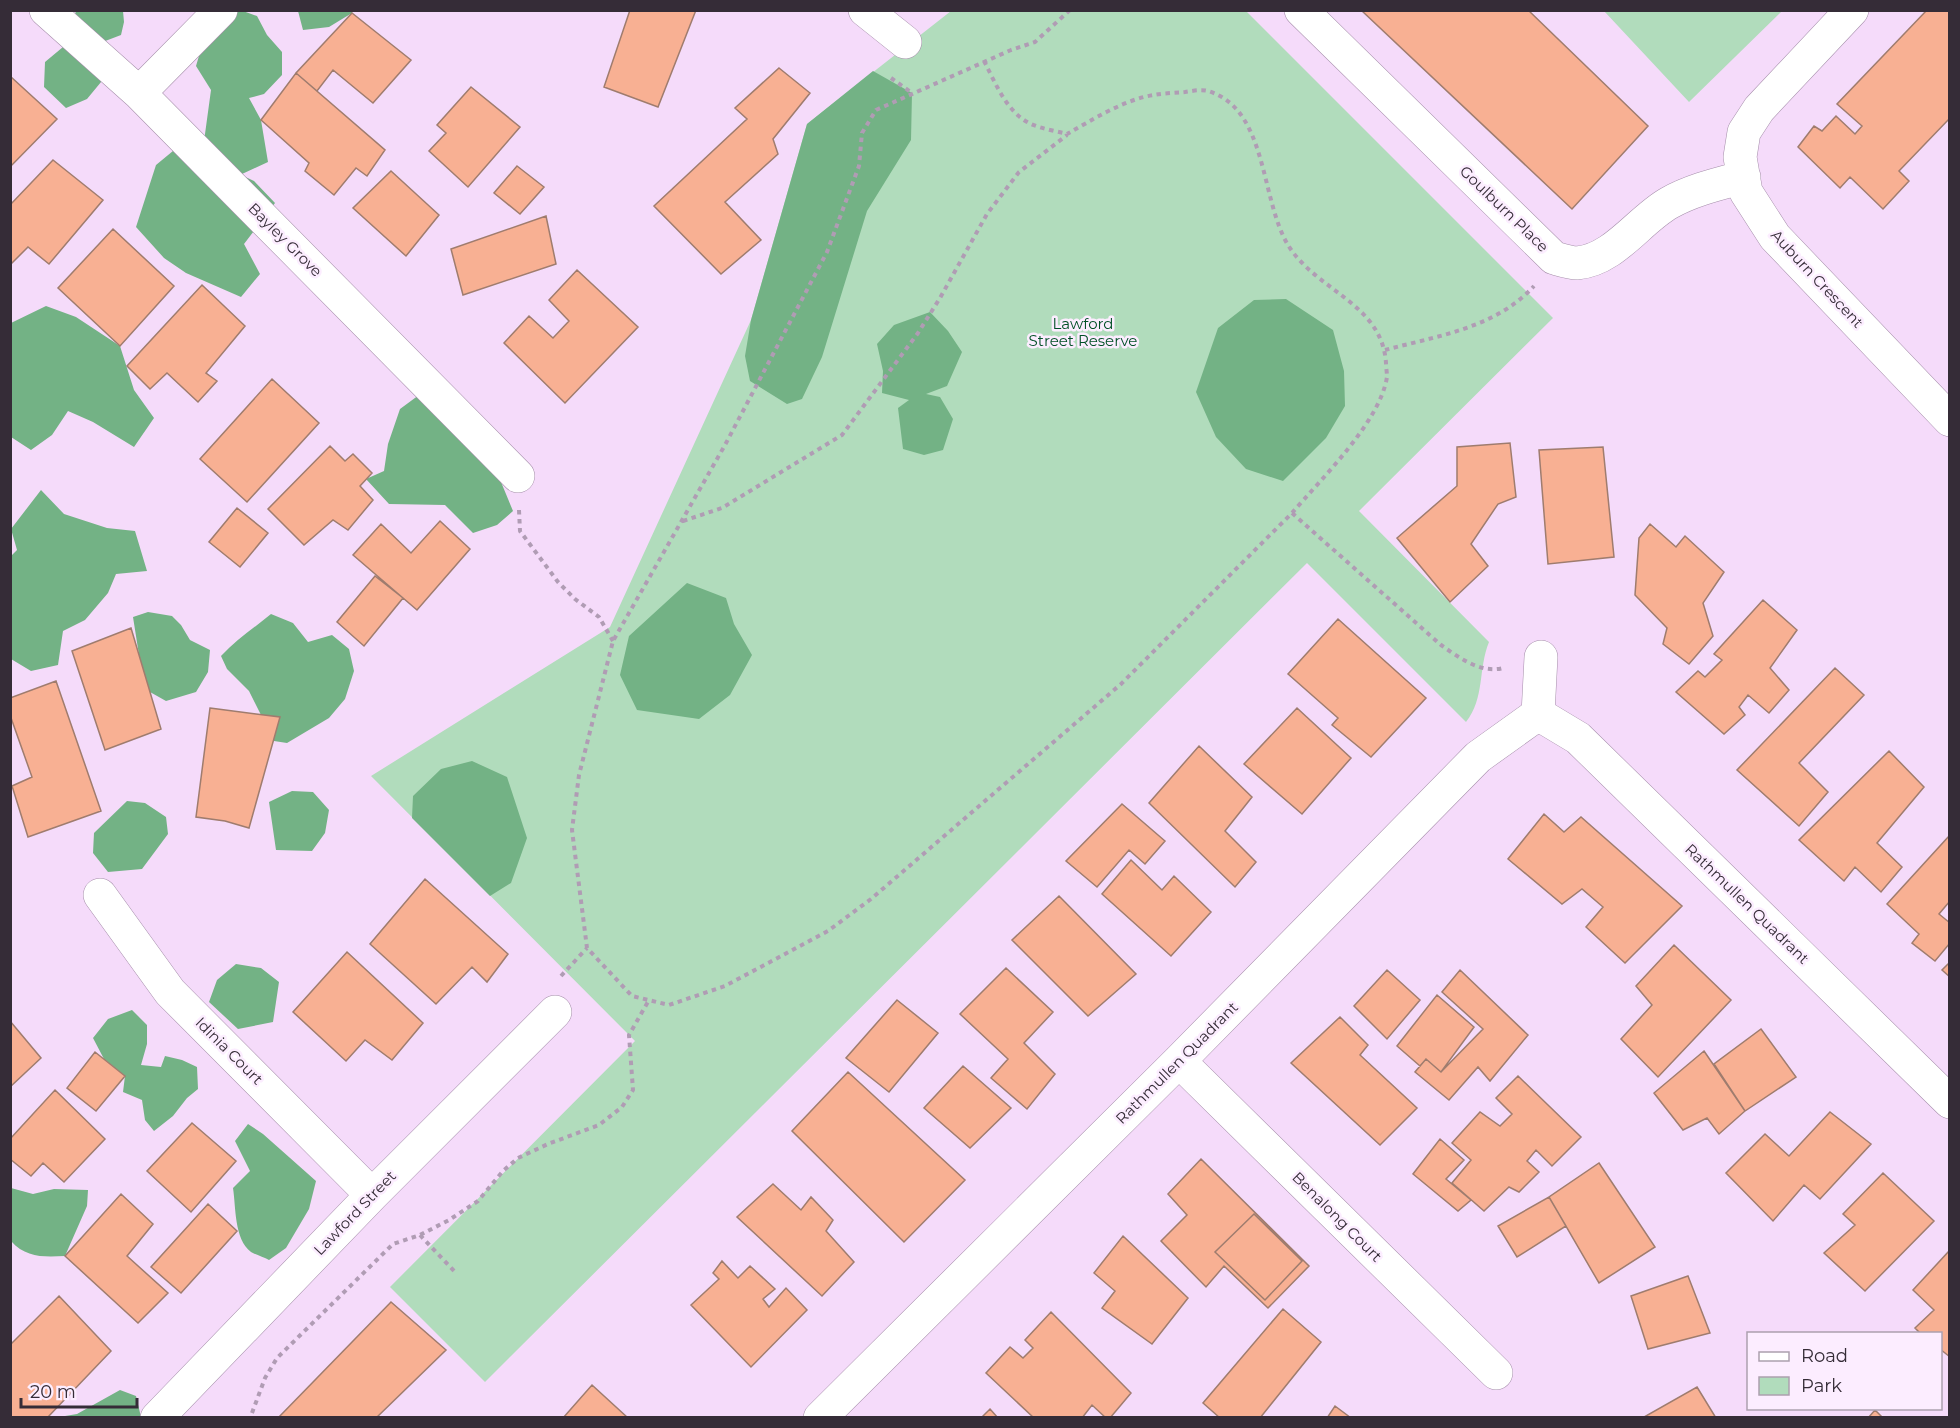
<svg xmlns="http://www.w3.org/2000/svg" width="1960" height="1428" viewBox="0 0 1960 1428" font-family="Montserrat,sans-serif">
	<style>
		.green { fill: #b1dcbc }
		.forest { fill: #73b285 }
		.building { fill: #f8b093; stroke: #9f7c6e; stroke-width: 1.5 }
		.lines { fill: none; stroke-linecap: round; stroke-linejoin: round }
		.street-casing { stroke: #a68fab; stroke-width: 34 }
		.path { stroke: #b09cb4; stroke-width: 4; stroke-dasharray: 4.5 4.5; stroke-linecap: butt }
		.street { stroke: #fff; stroke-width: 33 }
		.labels { text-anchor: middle; stroke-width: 5; stroke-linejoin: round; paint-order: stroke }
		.street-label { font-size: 15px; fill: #352c37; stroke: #fcedff }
		.park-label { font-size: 15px; fill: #005026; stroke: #fcedff }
	</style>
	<rect width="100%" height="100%" fill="#f5dbfa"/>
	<!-- green -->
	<path class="green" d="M951,11H1246L1553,318L1359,511L1489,642C1478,669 1485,698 1466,722L1307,563L485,1382L390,1287L635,1041L371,776L610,627L751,320L807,124Z
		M1604,11H1782L1689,102Z"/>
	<!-- forest -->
	<path class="forest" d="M76,11H123L124,22L121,35L100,43L73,21Z
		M232,11H243L257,16L267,35L282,52V75L264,94L249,98L261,120L268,162L242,174L237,173L254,181L275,203L244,244L260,274L241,297L186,273L164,258L136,227L156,165L179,146L202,156L211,90L196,66L209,22Z
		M298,11H353L352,13L329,27L303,30Z
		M69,42L106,76L87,99L66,108L44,87L45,62Z
		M873,71L912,93L911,140L867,211L822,357L802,399L787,404L750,381L745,356L751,320L807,124Z
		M1286,299L1333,330L1344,371L1345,406L1326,438L1283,481L1246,469L1216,437L1196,392L1218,328L1254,300Z
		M46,306L76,317L120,346L134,390L154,418L134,447L93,422L68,411L52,435L31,450L11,437V323Z
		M930,312L948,331L962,352L947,386L926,394L940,397L953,419L943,450L924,455L903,449L898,408L909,400L882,393L883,371L877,344L894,325Z
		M419,395L501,482L513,511L497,525L473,533L445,505L389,504L366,479L384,471L388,444L400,409Z
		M41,490L64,514L107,528L135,531L147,571L116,574L108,593L85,620L63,631L58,665L31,671L11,659V556L17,550L11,529Z
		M687,583L726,598L734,624L752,655L730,695L699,719L637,710L620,675L629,636Z
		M148,612L172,616L181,625L190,640L210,650L208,672L196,692L166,701L150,692L139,655L133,617Z
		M271,614L293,623L308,642L332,635L349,649L354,671L345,699L329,718L287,743L274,741L249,691L227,669L221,656C236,640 254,628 271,614Z
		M472,761L507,777L527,838L511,883L490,896L412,818L413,796L441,769Z
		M292,791L313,792L329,810L325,833L312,851L276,850L269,802Z
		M127,801L145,803L166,817L168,834L142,869L108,872L93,853L94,833Z
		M236,964L261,968L279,982L273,1022L238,1029L209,1002L217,980Z
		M132,1010L147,1025V1044L141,1065L161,1067L165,1056L182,1060L197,1067L198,1089L187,1098L173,1116L154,1131L145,1120L142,1100L123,1092L125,1076L104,1059L93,1038L108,1019Z
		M248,1124L263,1134L316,1181L309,1209L286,1248L269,1260C264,1257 256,1255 251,1252C234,1239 236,1207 233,1188L250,1171L235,1141Z
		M11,1188L33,1194L54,1189L88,1190L87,1206L65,1256C44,1257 26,1258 11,1241Z
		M120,1390L136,1396L141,1417H59L77,1414Z"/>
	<!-- building -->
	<path class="building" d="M630,10H696L658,107L604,87Z
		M1361,10H1528L1648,126L1572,209Z
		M1927,10H1950V118L1899,171L1909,181L1883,209L1850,177L1840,188L1798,147L1814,126L1822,131L1836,116L1855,134L1862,126L1837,104Z
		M352,13L411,60L373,103L333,70L317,91L296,73Z
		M779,68L810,93L773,139L778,154L725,202L761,240L721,274L654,206L747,119L735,108Z
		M296,73L385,150L367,176L356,168L334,195L305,171L309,163L261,120Z
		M10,76L57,119L10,167Z
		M471,87L520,127L468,187L429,151L446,133L437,125Z
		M53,160L103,200L49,264L28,247L10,265V205Z
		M517,166L544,187L520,214L494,193Z
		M391,171L439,215L406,256L353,208Z
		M546,216L556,264L463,295L451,249Z
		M113,229L174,286L120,346L58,288Z
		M577,270L638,327L565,403L504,343L529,316L553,338L569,321L549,300Z
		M202,285L245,326L206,373L217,381L198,402L167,373L150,389L127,366Z
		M272,379L319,423L247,502L200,459Z
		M1510,443L1516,497L1498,504L1471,544L1488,566L1450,602L1397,538L1457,486V447Z
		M330,446L345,461L353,454L372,473L360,486L373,500L348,530L333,520L304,545L268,509Z
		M1603,447L1614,557L1548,564L1539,450Z
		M237,508L268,533L240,567L209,542Z
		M440,521L470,549L417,610L353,555L381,524L411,553Z
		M1650,524L1676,547L1685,536L1724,572L1703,603L1713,636L1689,664L1663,644L1667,628L1635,595L1639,538Z
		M375,576L403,598L364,646L337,622Z
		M1763,600L1797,630L1770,668L1789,690L1769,713L1748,695L1739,707L1745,715L1724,734L1676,692L1698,671L1705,677L1722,660L1714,654Z
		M1338,619L1426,698L1371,757L1332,725L1338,718L1288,674Z
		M131,628L161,729L105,750L72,651Z
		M1835,668L1864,695L1799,763L1828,792L1799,826L1737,770Z
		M56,681L101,811L28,837L12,786L32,777L10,715V698Z
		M210,708L280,717L249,828L225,821L196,817Z
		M1297,708L1351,758L1302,814L1244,764Z
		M1199,746L1252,797L1225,831L1256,862L1235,887L1149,803Z
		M1889,751L1924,787L1877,843L1902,867L1881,892L1855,867L1844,881L1799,840Z
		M1122,804L1165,841L1145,864L1129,850L1097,887L1066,861Z
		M1544,814L1564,832L1581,817L1682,906L1625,963L1586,927L1603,907L1582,889L1562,904L1508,859Z
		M1950,835V901L1939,914L1950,923V943L1935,961L1912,943L1919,934L1887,904Z
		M1131,860L1162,890L1174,876L1211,912L1171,956L1102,894Z
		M425,879L508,954L487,982L472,967L436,1004L370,944Z
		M1059,896L1136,974L1088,1016L1012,940Z
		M1674,945L1731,1000L1658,1077L1621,1039L1652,1005L1636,986Z
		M347,952L423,1023L392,1060L365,1040L346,1061L293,1012Z
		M1950,962V977L1942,970Z
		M1006,968L1053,1012L1024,1043L1055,1074L1027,1109L991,1078L1008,1059L960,1014Z
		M1387,970L1420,1000L1387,1039L1354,1006Z
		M1460,970L1528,1035L1490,1081L1478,1067L1449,1100L1415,1072L1426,1059L1441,1072L1483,1029L1442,992Z
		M1437,995L1474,1027L1441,1072L1426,1059L1420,1066L1397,1046Z
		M897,1000L938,1033L889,1092L846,1058Z
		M1340,1017L1368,1045L1360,1055L1417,1108L1380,1145L1291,1063Z
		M10,1021L41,1058L10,1087Z
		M1761,1029L1796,1077L1745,1111L1714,1064Z
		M1704,1051L1745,1111L1719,1134L1707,1118L1683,1130L1654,1093Z
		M95,1052L125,1076L96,1111L67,1088Z
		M963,1066L1011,1108L970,1148L924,1108Z
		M848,1072L965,1180L904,1242L792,1131Z
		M1518,1076L1581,1137L1552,1166L1536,1150L1527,1161L1539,1172L1519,1192L1509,1187L1484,1211L1452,1183L1471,1160L1452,1143L1480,1112L1500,1126L1512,1114L1496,1098Z
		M55,1090L105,1139L64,1182L43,1163L31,1176L10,1159V1139Z
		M1830,1112L1871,1144L1820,1199L1804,1185L1773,1221L1726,1173L1765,1134L1789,1156Z
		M192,1123L236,1161L191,1212L147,1171Z
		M1440,1139L1464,1160L1446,1179L1471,1200L1458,1211L1413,1174Z
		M1201,1159L1309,1266L1268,1308L1224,1266L1206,1287L1161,1241L1187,1215L1168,1194Z
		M1599,1163L1655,1247L1599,1283L1549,1197Z
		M1883,1173L1934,1221L1865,1291L1824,1253L1855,1225L1843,1214Z
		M773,1184L801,1210L811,1197L833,1220L826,1231L854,1262L822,1296L737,1217Z
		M121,1194L153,1224L127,1256L168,1293L138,1323L65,1256Z
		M1549,1197L1566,1226L1517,1257L1498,1226Z
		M208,1204L237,1231L181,1293L151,1267Z
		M1254,1214L1302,1261L1265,1300L1215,1252Z
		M1123,1236L1188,1298L1152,1344L1102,1308L1115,1291L1094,1273Z
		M1950,1250V1357L1940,1349V1334H1921L1915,1328L1934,1310L1913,1290Z
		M722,1261L738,1278L750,1266L775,1289L763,1299L769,1307L786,1288L807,1310L751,1367L691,1305L719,1279L713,1273Z
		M1688,1276L1710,1333L1648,1349L1631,1296Z
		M59,1296L111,1351L47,1418H10V1345Z
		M391,1302L446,1350L376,1418H278Z
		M1283,1309L1321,1342L1260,1418H1220L1203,1403Z
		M1051,1312L1131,1393L1110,1418H1106L1092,1405L1082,1418H1034L986,1373L1010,1347L1023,1358L1033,1348L1025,1340Z
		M592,1385L628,1418H563Z
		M1697,1387L1716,1418L1644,1417Z
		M1335,1406L1351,1418H1327Z
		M990,1409L998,1418H981Z
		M1875,1410L1883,1418H1868Z"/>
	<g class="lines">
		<!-- street casing -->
		<g class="street-casing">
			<path id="street" d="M46,10L139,93L518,476
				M865,10L905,42
				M1301,10L1554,258C1561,260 1570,263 1577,263C1614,260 1639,220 1669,203C1692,190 1718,184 1744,177
				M1852,10L1759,109L1744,132L1740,157L1746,192L1775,237L1950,420
				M139,93L221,10
				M1541,657L1538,714L1578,738L1950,1102
				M100,895L170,992L372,1195
				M1179,1061L1496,1373
				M157,1418L372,1195L555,1012
				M820,1418L1179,1061L1478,757L1538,714"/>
		</g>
		<!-- path -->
		<path class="path" d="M1070,10L1035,42L1011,50L876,110L862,133L859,166L827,252L725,445L613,641L579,775L572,830L587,948L632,996L669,1005L725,986L828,931L871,899L1121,684L1292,513L1441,645C1458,657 1481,674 1503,668
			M984,61C996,84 1007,113 1031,124C1042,129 1056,131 1067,134C1092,120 1125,99 1154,95C1164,93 1175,93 1185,92C1192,91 1201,89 1208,91C1268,109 1260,199 1288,245C1316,291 1382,303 1386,363C1386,367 1387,373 1387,377C1380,422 1321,479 1292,513
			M891,78L912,93
			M1385,350C1437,336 1496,328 1534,286
			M519,510L520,531L558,582L575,599L599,617L613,641
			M683,521L722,508L842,435L918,333L940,298L987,214L1019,172L1067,135
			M561,976L587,948
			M420,1235L454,1271
			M252,1413L265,1378L277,1358L393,1244L420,1235L449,1220L478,1201L503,1171L518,1158L548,1144L599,1125L622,1107L633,1090L629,1035L649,1000"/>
		<!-- street -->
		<use href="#street" class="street"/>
	</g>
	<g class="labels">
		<!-- street labels -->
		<g class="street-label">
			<text transform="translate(1504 209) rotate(44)" y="5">Goulburn Place</text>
			<text transform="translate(285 240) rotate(45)" y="5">Bayley Grove</text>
			<text transform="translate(1817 279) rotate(47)" y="5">Auburn Crescent</text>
			<text transform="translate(1747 904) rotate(44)" y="5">Rathmullen Quadrant</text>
			<text transform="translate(229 1051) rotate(45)" y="5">Idinia Court</text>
			<text transform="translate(1177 1063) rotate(-45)" y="5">Rathmullen Quadrant</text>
			<text transform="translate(355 1213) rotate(-46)" y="5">Lawford Street</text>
			<text transform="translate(1337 1217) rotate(45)" y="5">Benalong Court</text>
		</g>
		<!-- park labels -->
		<g class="park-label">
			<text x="1083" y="329">Lawford<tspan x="1083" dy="17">Street Reserve</tspan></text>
		</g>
	</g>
	<!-- border -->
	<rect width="1960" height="1428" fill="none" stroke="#352c37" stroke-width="24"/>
	<!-- legend -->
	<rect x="1747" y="1332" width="195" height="78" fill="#fcedff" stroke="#aca0af" stroke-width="1.5"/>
	<rect x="1759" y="1352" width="30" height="9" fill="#ffffff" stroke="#aca0af" stroke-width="1.5"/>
	<text x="1801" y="1362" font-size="18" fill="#352c37">Road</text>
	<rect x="1759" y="1377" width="30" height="18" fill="#b1dcbc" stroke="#aca0af" stroke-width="1.5"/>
	<text x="1801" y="1392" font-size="18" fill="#352c37">Park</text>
	<!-- scale -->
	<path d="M21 1398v9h116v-9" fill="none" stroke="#352c37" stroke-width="3"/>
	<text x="30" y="1398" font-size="18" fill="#352c37" stroke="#fcedff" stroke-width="4.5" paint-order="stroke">20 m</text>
</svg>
